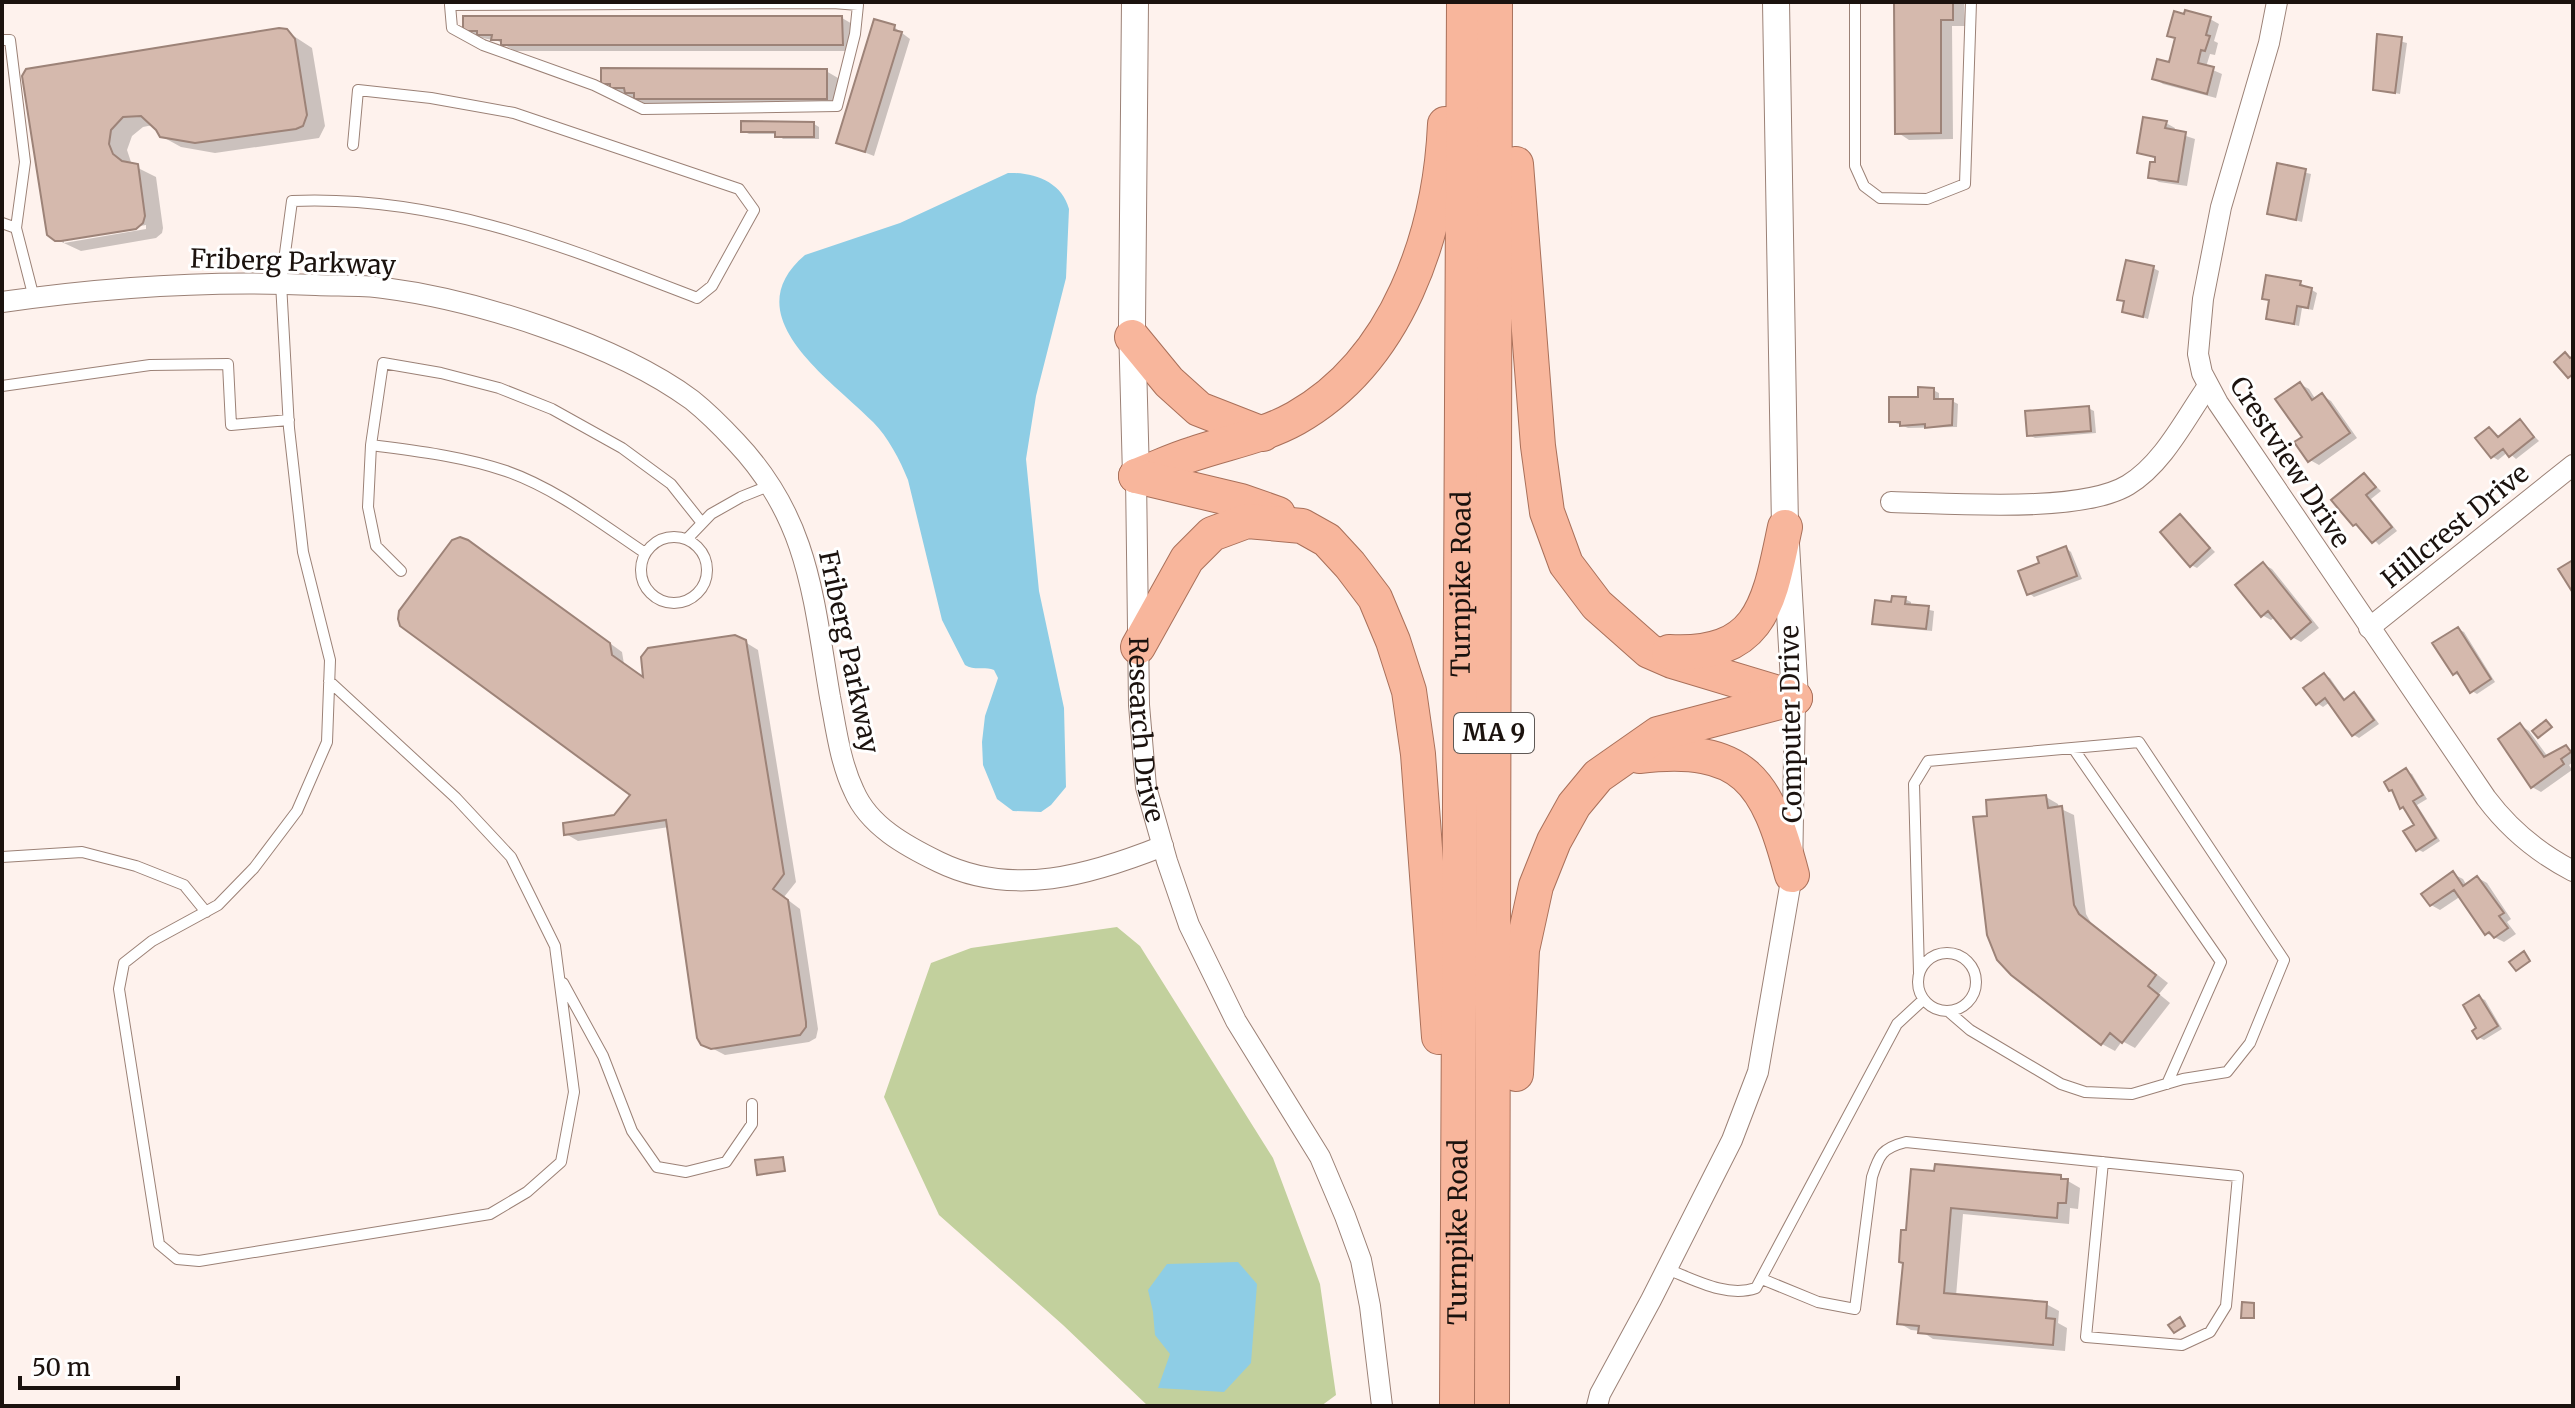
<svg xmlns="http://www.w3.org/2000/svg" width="2575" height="1408" viewBox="0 0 2575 1408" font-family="Merriweather,serif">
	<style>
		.green { fill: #c2d09d }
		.water { fill: #8ecde5 }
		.shadow { fill: #0003; fill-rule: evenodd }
		.building { fill: #d5b9ad; stroke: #9d8378; stroke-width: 2 }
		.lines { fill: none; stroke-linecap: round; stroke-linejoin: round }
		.service-casing { stroke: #9b8176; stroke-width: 12 }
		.minor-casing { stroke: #9b8176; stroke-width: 22 }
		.tertiary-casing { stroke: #9b8176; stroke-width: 28 }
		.trunk-casing { stroke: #a9705a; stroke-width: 36 }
		.service { stroke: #fff; stroke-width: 10 }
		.minor { stroke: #fff; stroke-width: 20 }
		.tertiary { stroke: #fff; stroke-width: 26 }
		.trunk { stroke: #f8b69c; stroke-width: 34 }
		.labels { text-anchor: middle; stroke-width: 6; stroke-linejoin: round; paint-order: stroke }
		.shield { fill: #fff; stroke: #5f5956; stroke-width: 2 }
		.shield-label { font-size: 24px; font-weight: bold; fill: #1b120e }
		.street-label { font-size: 26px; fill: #1b120e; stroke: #fff }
	</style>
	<rect width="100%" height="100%" fill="#fef2ed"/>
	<!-- green -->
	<path class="green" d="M1117,927L1140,946L1273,1158L1320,1284L1336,1395L1321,1406H1148L1063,1325L939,1215L884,1097L931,963L971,948Z"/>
	<!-- water -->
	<path class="water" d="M1008,173C1034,172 1062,182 1069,209L1066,278L1036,396L1026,459L1039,591L1064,708L1066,787L1051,805L1041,812L1013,811L997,799L983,765L982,742L985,716L998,678L994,670C984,666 974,671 965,665L942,620L908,480C900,460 888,437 873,422C831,379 733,316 805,255L900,223Z
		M1238,1262L1257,1284L1251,1363L1224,1392L1158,1388L1170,1354L1155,1335L1153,1312L1148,1290L1167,1264Z"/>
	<!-- shadow -->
	<path class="shadow" d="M1896,2H1964L1965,26H1952L1953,139L1909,140L1897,132Z
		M842,18L854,25L855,51H515L498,41L477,37L465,30Z
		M2210,19L2219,24L2214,41L2218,43L2215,55L2210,54L2206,67L2222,74L2216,98L2163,84L2154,78L2170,64L2176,39L2170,35Z
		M894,27L910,39L874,156L838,142Z
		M286,31L312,48L325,126L319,138L215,153L181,147L161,136L153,125L143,127L132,136L127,150L132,165L156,177L163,228L162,233L156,238L81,251L53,238L24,77ZM146,225V229L64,243V239Z
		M2379,36L2407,43L2400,94L2375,89Z
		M826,71L838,78L839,105H648L603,83Z
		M2166,123L2175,128L2174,132L2195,139L2187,186L2159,182L2150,177L2157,159L2139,152Z
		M814,124L819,127V139H783L777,134H749L743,131Z
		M2279,166L2311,174L2302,222L2269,213Z
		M2153,268L2159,271L2148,319L2124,311L2126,302L2120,299Z
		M2300,283L2317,293L2313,310L2302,308L2299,326L2268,318L2271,302L2264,298Z
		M2300,384L2309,389L2316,400L2322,395L2331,401L2357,438L2319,465L2310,460Z
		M1933,390L1939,393V401H1952L1958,404L1957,427L1908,428L1891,421Z
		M2088,408L2094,411L2096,433L2035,438L2029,435Z
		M2520,422L2539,441L2516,459L2508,452L2498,460L2493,457L2490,429L2500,438Z
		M2364,475L2381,491L2371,499L2397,531L2379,545L2362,527L2354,525Z
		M2180,517L2215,552L2197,568L2191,565Z
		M2066,548L2071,552L2082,579L2034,597L2029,593L2042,564Z
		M481,550L622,652L624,664L645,679L745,642L758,650L796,882L784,897L800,909L818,1029L816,1038L809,1042L725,1055L702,1043L669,827L578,841L566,834L615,817L633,795Z
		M2263,564L2272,569L2319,628L2301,642L2292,637L2275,617L2271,620L2262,615Z
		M1905,599L1911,602V606L1934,611L1932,631L1880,626L1874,623L1893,604Z
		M2458,629L2464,632L2495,682L2477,694L2472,691L2462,676L2454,674Z
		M2324,675L2330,678L2346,701L2354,695L2360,698L2379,724L2359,738L2354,735L2330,702L2323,707L2317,703Z
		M2520,725L2529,731L2548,757L2566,747L2573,751V762L2569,765L2572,770L2541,792L2532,787Z
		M2406,771L2412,774L2427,799L2417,805L2440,841L2423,852L2417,849L2416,825L2408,811L2402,808L2395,792L2391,790Z
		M2046,797L2058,804L2059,808L2074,815L2086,914L2091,923L2168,983L2159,994L2170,1003L2135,1048L2122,1041L2115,1051L2102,1044L2013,974L1990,817Z
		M2453,874L2463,879L2467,886L2478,878L2487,883L2511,919L2507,922L2516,934L2504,942L2486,933L2461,896L2440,910L2431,905Z
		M2479,997L2485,1000L2502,1029L2484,1040L2478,1037Z
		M1913,1172L2061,1177L2080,1188L2078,1209L2070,1208L2069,1224L1963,1214L1956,1296L2046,1304L2059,1311L2058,1323L2067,1328L2065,1351L1933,1339L1921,1331L1911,1330L1899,1323Z"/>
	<!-- building -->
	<path class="building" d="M1894,2H1953V20H1941V133L1895,134Z
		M2185,10L2211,17L2206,35L2210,36L2205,51L2201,50L2198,63L2214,67L2207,94L2152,79L2157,59L2169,62L2175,38L2167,36L2174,11L2184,14Z
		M463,16H842L843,45H501V40H491L492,35H477V31H463Z
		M874,19L895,25L894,30L902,32L865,152L836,143Z
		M279,28L287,29L295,39L307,115L303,126L296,129L195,143L160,137L156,130L141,116L123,117L111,130L109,144L113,154L122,161L138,164L145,216L143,223L136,229L61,241H55L47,235L22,76L26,69Z
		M2377,34L2402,37L2395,93L2373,90Z
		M601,68L827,69V99H634V93H625L624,88H610V84H601Z
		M2143,117L2167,121L2165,128L2186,132L2178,182L2148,178L2150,162H2155V157L2137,153Z
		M741,121L814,122V137H775V132H741Z
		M2277,163L2306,169L2296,220L2267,214Z
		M2126,260L2154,266L2143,317L2122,312L2124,301L2117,300Z
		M2266,275L2301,281L2300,285L2312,288L2308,308L2297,306L2294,324L2266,319L2269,300L2262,299Z
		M2565,352L2570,358L2573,356V374L2568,378L2554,362Z
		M2300,382L2312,400L2322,393L2350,433L2308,462L2294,442L2302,437L2275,399Z
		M1918,387L1934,388V399H1953L1952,425L1925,428V424L1900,426V422H1889V397H1918Z
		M2089,406L2091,431L2027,436L2025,411Z
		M2520,419L2534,437L2509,457L2503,449L2491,458L2475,438L2489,427L2498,437Z
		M2364,473L2376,487L2366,495L2392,527L2372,543L2356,524L2353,526L2331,500Z
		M2180,514L2210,548L2190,567L2160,532Z
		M460,537L468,540L610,643L612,655L643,677L641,657L648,648L735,635L746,640L784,874L773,889L788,900L806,1022V1027L800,1035L711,1049L701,1045L697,1038L666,820L564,835L563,823L614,815L630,795L400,626L398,619L399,611L452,540Z
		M2066,546L2077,576L2027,595L2018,571L2039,563L2037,557Z
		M2573,560V593L2558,569Z
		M2263,562L2311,622L2291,639L2268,611L2261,617L2235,585Z
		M1892,596L1906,597L1905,604L1929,606L1926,629L1872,624L1875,600L1891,602Z
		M2458,627L2491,679L2470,693L2457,672L2453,675L2432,643Z
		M2324,673L2344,700L2354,692L2374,720L2352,736L2325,698L2316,705L2303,688Z
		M2546,720L2552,727L2538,738L2532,731Z
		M2520,723L2544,757L2566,745L2571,752L2561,759L2564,764L2531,788L2498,739Z
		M2406,768L2423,795L2413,801L2436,838L2416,851L2403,831L2414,825L2403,807L2400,809L2392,790L2389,791L2384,782Z
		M2046,795L2048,808L2062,806L2074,905L2079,914L2156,975L2148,986L2159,995L2122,1043L2110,1033L2101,1045L2011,975L1997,960L1987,935L1973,817L1987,816L1986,800Z
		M2453,871L2463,886L2477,876L2504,913L2499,916L2508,928L2494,938L2489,932L2485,935L2454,890L2430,906L2421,894Z
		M2524,951L2530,961L2516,971L2509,962Z
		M2479,995L2498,1026L2477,1039L2472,1031L2476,1028L2463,1005Z
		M783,1157L785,1171L757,1175L755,1160Z
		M1935,1164L2061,1175V1179H2068L2066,1203H2058L2057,1218L1951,1208L1944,1293L2047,1302L2046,1318L2055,1319L2053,1345L1918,1333L1919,1326L1897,1324L1903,1263L1899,1262L1901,1230H1906L1911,1169L1934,1171Z
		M2242,1302L2254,1303V1318H2241Z
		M2180,1317L2185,1326L2174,1333L2168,1325Z"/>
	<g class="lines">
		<!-- service casing -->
		<g class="service-casing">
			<path id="service" d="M1855,2V166L1864,186L1880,198L1927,199L1965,184L1971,2
				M833,3L858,5L855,34L837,106L643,109L594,85L483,45L452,28L450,5Z
				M2,40H10L25,162L16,228
				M2,223L16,228L34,298
				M2,386L150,365L228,364L231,425L289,420
				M371,445L383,363L441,373L499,388L552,409L622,448L671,484L702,523
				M641 570a33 33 0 1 1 66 0a33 33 0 1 1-66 0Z
				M687,539L711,514L741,497L771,485
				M401,571L376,546L368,507L371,445C416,451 462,456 506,471C557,489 600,523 645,553
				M329,681L456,798L511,857L555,946L574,1092L561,1162L527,1192L490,1214L199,1261L177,1259L159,1244L119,989L124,963L152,941L218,905L254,868L297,811L327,742L330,660L303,552L289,428L281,283L292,201C439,195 563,246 697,298L712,286L754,210L739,189L514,113L431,98L358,90L353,145
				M2073,748L2221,962L2167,1084
				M2,857L82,852L136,866L184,885L206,912
				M1918 982a29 29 0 1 1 58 0a29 29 0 1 1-58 0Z
				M1919,973L1914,784L1928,761L2139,742L2284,960L2250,1043L2227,1072L2183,1079L2132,1094L2085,1092L2061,1084L1970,1030L1948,1011
				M563,983L603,1056L632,1131L657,1167L686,1172L726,1162L752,1124V1104
				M1667,1269C1695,1280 1727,1298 1756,1288L1897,1024L1923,1000
				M1762,1279L1818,1302L1855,1309L1872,1177C1879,1155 1882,1148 1906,1142L2238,1176L2226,1306L2210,1332L2182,1345L2086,1337L2103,1162"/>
		</g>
		<!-- minor casing -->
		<g class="minor-casing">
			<g id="minor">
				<path d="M2277,2L2269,43L2221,207L2203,299L2198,354L2202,373L2218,403L2486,798C2510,830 2538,853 2573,871"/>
				<path d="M2,302C107,287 211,280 316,285C339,286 362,285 384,288C477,300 616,344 692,400C707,412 723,428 736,442C809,519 813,597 830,697C836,728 840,762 854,791C869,826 906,846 939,862C1013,898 1090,875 1163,846"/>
				<path id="s1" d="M1136,476L1139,705L1146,787L1167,861L1189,925L1236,1021L1320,1157L1345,1216L1361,1260L1370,1306L1382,1406"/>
				<path d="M1891,502C1948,503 2080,514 2128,485C2163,464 2185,419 2208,386"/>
				<path d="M2369,628L2573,465"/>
				<path d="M1597,1406L1600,1394L1651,1300L1732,1140L1758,1072L1792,875L1795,698"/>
			</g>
		</g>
		<!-- tertiary casing -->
		<g class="tertiary-casing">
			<path id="tertiary" d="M1135,2L1132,325L1136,476
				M1776,2L1785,527L1795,698"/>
		</g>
		<!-- trunk casing -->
		<g class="trunk-casing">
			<g id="trunk">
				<path d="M1516,164L1538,446L1547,512L1566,564L1597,605L1649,651L1672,661L1795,698"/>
				<path d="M1132,337L1169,382L1199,409L1263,434"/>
				<path d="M1136,476C1155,469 1173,460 1193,454C1228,442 1264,436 1296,418C1398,360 1440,234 1445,124"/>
				<path d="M1136,476L1241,501L1278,514"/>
				<path d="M1138,647L1187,559L1212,534L1247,521L1302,526L1327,540L1350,565L1375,598L1393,641L1409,691L1418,754L1439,1037"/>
				<path d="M1669,652C1763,657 1769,602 1785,527"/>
				<path d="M1639,756C1744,744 1767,780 1792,875"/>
				<path d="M1516,1074L1522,950L1536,886L1554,841L1574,805L1598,776L1658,734L1795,698"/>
				<path id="s2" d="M1457,1406L1464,2"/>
				<path d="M1492,1406L1495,2"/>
			</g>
		</g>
		<!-- service -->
		<use href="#service" class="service"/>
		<!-- minor -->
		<use href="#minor" class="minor"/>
		<!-- tertiary -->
		<use href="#tertiary" class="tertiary"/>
		<!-- trunk -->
		<use href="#trunk" class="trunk"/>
	</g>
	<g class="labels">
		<!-- shield labels -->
		<rect class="shield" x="1454" y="713" width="80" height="40" rx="6"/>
		<g class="shield-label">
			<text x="1494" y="741">MA 9</text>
		</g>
		<!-- street labels -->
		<g class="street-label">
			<text transform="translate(293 262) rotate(2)" y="9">Friberg Parkway</text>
			<text transform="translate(2290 462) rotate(57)" y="9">Crestview Drive</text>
			<text transform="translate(2455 526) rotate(-39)" y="9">Hillcrest Drive</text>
			<text dy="9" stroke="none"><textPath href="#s2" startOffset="822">Turnpike Road</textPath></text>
			<text transform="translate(849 652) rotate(78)" y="9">Friberg Parkway</text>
			<text transform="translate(1791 724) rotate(-91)" y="9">Computer Drive</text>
			<text dy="9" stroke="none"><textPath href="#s1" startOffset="254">Research Drive</textPath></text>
			<text dy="9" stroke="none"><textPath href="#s2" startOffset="174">Turnpike Road</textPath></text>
		</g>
	</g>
	<!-- border -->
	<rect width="2575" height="1408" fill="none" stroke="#1b120e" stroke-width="8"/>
	<!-- scale -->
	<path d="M20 1376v12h158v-12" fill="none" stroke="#1b120e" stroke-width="4"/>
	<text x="32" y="1376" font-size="24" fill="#1b120e" stroke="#ffffff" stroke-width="6" paint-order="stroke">50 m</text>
</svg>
